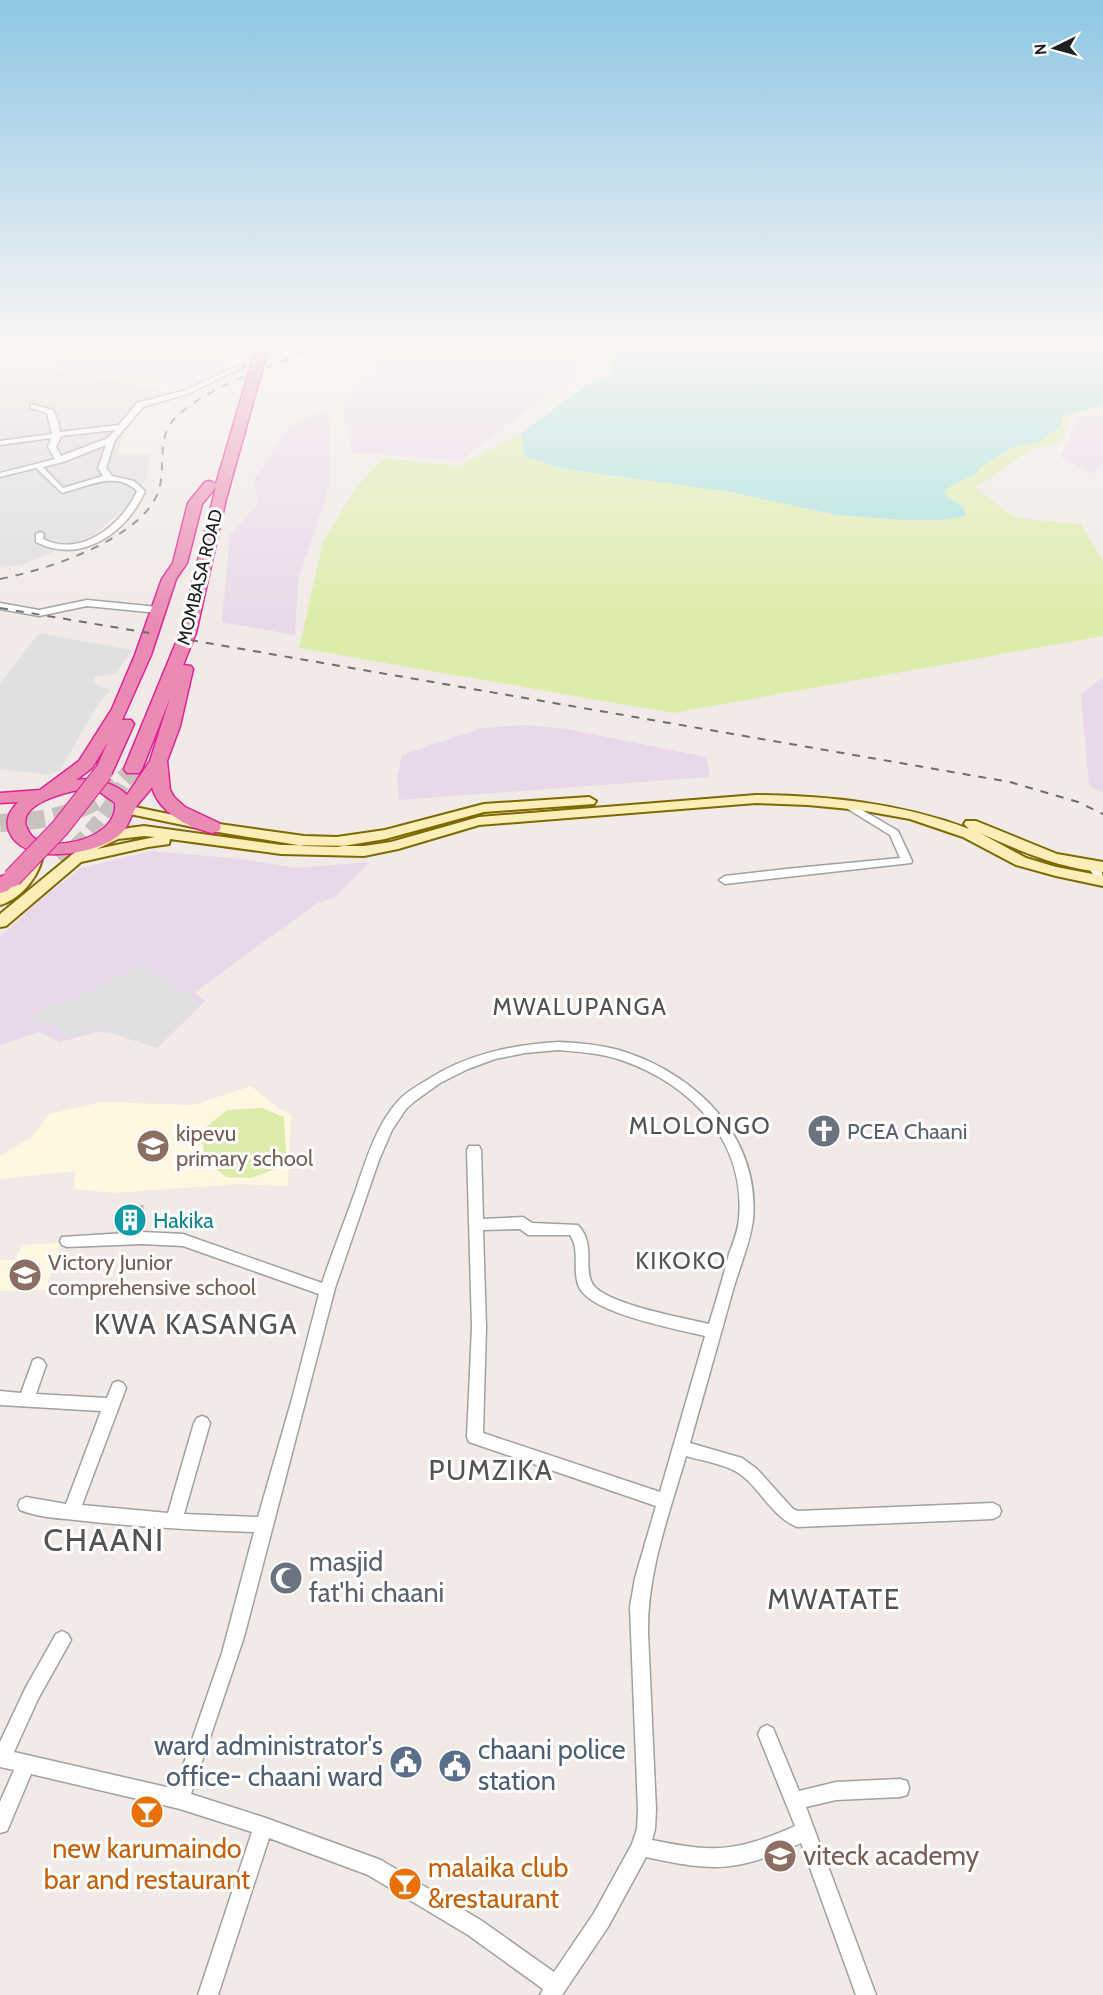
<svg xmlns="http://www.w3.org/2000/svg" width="1103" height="1995" viewBox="0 0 1103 1995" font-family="Cabin,sans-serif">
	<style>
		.residential { fill: #dedddd }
		.commercial { fill: #f2d5db }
		.industrial { fill: #e9d8ea }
		.education { fill: #fff7e1 }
		.grass { fill: #dcecaa }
		.parking { fill: #e0e0e0 }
		.water { fill: #a5e0de }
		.building { fill: #cdbfbc; stroke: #c3ada7; stroke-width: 1.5 }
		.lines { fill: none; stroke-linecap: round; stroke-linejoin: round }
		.secondary-tunnel { stroke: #c7c2be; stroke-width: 14; stroke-dasharray: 14 7; stroke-linecap: butt }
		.highway-tunnel { stroke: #c7c2be; stroke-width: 18; stroke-dasharray: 18 9; stroke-linecap: butt }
		.street-casing { stroke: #a1a1a1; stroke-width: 3 }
		.secondary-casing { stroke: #7d6a01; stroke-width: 4 }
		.highway-casing { stroke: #e22094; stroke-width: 3 }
		.street { fill: #fff; fill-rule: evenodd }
		.secondary { fill: #fceeb9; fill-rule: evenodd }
		.highway { fill: #ea8bb5; fill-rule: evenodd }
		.rail { stroke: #6e6e6e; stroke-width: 2; stroke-dasharray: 8 8; stroke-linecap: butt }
		.highway-bridge-casing { stroke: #e22094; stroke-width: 20; stroke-linecap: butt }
		.highway-bridge { stroke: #ea8bb5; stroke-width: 18 }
		.labels { text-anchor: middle; stroke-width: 6; stroke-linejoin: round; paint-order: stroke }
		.far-street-label { font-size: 18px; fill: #202020; stroke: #fff }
		.worship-label { font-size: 22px; fill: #5b616d; stroke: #fff; text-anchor: start }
		.education-label { font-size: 22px; fill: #785e54; stroke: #fff; text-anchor: start }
		.culture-label { font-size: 22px; fill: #0d838f; stroke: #fff; text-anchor: start }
		.neighbourhood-label { font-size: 24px; letter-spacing: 1.5px; fill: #535353; stroke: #fff }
		.near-worship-label { font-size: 27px; fill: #5b616d; stroke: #fff; text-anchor: start }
		.near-service-label { font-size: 27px; fill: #4e5e75; stroke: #fff; text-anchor: end }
		.near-food-label { font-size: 27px; fill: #c56008; stroke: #fff }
		.near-education-label { font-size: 27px; fill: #785e54; stroke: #fff; text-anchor: start }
		.near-neighbourhood-label { font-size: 28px; letter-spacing: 1.5px; fill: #535353; stroke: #fff }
		.near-quarter-label { font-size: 32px; letter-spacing: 1.5px; fill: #535353; stroke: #fff }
	</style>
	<rect width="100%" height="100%" fill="#f1eae6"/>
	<!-- residential -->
	<path class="residential" d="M0,362L107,379L164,392L129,411L117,455L151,454L147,477L129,504L95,534L22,565L0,568Z"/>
	<!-- commercial -->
	<path class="commercial" d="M186,345H243L233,361L216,358Z"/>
	<!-- industrial -->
	<path class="industrial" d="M56,345H186L216,357L233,361L223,371L199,386L70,371L48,362L31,359Z
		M347,345H576L578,378L550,391L462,460L352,453L342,405L377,367L333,353Z
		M329,408L330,484L298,581L295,635L222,622L230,535L258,503L254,479L290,426Z
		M1080,416L1103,417V463L1092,474L1060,457Z
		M1103,677V793L1089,786L1081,694Z
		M525,725L567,729L706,757L710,777L399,800L397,778L402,755L483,728Z
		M151,851L242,859L295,868L370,862L335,897L316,904L195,992L205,1001L157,1048L130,1033L97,1032L60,1042L38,1032L0,1045V937L41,899L81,868Z"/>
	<!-- education -->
	<path class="education" d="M251,1086L278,1108L291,1114L288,1186L238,1184L114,1193L74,1189L75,1171L0,1179V1156L33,1136L49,1114L102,1102L193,1105Z
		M60,1243L46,1290L0,1291V1260H15L22,1245Z"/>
	<!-- grass -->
	<path class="grass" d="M1082,411L1070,418L1061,443L1029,450L991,478L975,487L1015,518L1081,524L1103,561V636L673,713L299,648L323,542L355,489L383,458L459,466L521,433L524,456L565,469L724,491L838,515L901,520H942L966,516L963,506L948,498L944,490L975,474L984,465L1011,448L1040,441L1062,415Z
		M262,1108L284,1117L286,1154L278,1168L251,1178L226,1177L206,1161L200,1132L227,1110Z"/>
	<!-- parking -->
	<path class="parking" d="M39,633L132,650L115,674L95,677L93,683L110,690L97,706L60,770L49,775L0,769V684Z
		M141,964L200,1003L157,1048L98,1029L67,1036L51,1023L29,1022L42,1010L105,985Z"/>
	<!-- water -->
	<path class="water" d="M611,345H1103V403L1095,408L1062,415L1060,426L1040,441L1011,448L984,465L975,474L944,490L948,498L963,506L966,516L942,520H901L838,515L724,491L565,469L524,456L521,433L588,384L613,374Z"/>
	<!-- building -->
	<path class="building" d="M143,1206L138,1230L117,1231L123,1207Z"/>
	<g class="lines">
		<!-- secondary-tunnel -->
		<path class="secondary-tunnel" d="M60,860C86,837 108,813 124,782"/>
		<!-- highway-tunnel -->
		<path class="highway-tunnel" d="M0,823C55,820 96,813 133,769"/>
		<!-- street casing -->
		<g class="street-casing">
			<path id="street" d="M240,365L245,366L190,393L143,407L115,440L106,468L112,476L134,481L145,491C127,533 81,565 36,542V534L40,532L44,534L43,539C81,558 122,525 137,491C116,470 86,487 62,493L36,468L0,477V473L55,459L48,447L51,438L0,445V441L52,434L47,413L31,408V404L53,410L58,421L60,432L119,425L137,403L186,390ZM115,430L108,438L61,456L56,447L61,436ZM106,445L98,468L103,476L63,488L43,467L63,462Z
				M87,600L158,607L162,610L158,613L87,606L39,616L0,609V603L39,610Z
				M847,801L898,831L912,861L911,863L725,884L719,880L725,876L786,869L900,858L890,835L843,806L842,804L843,802Z
				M1093,864C1103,866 1103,876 1103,885L1099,883L1088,867Z
				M558,1042C581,1043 604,1045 625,1052C698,1076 760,1138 753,1219C751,1240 739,1269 733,1290C719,1341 704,1392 690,1443L742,1458L757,1469L793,1509L798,1511L993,1503L999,1506L1001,1511L999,1516L993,1519L797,1527C768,1515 758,1481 731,1469C717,1463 700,1460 686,1456C669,1515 647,1572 648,1633L656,1810L655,1829L652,1840C715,1853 736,1852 795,1826L758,1734L761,1728L767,1725L773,1728L799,1791L836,1782L900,1779L907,1781L909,1788L907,1795L900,1797L836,1800L806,1807L876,1995H856L801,1843C736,1872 715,1872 646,1857L608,1927L562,1995H540L543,1989L468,1935L368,1875L269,1838L218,1995H198L252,1832L180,1809L31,1774L7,1831L0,1833V1802L14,1770L0,1767V1742L26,1687L56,1634L62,1631L68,1634L71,1640L38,1699L14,1752L175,1789L222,1653L254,1532C194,1530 135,1527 75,1520C57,1518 37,1517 20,1510L18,1505L20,1500L26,1497L66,1504L101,1411L0,1405V1391L21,1393L33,1360L38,1358L43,1360L46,1365L36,1394L107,1398L113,1383L118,1381L123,1383L126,1388L82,1505L168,1513L194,1423L197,1418L202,1416L207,1418L210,1423L184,1514L258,1517L292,1399L319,1294L183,1246L142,1244L67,1247L62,1245L60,1241L62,1237L142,1232L183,1234L322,1283C332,1253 344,1223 355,1192C366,1161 375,1127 398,1101C406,1092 417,1086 427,1080C467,1054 511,1045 558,1042ZM558,1050C579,1052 601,1053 621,1060C691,1084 746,1141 739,1219C738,1231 733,1243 729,1254C723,1278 716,1301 709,1324C685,1318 603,1304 592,1283C583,1265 596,1245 578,1225L532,1223L523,1217L483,1219L481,1150L479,1146H469L467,1150L472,1327L467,1437L469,1442L656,1506L635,1578L630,1607L638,1810L637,1829L632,1844L594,1913L554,1972L482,1921L381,1860L263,1817L191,1794L244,1637L335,1288L379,1160L392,1130L406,1109L415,1101L440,1083L468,1069L495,1059L525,1053ZM520,1229L528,1235H570C581,1250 571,1272 580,1289C595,1314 676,1329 705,1336L660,1492L483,1433L486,1327L483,1230Z"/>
		</g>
		<!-- secondary casing -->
		<g class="secondary-casing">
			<path id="secondary" d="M756,795C829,796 900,803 969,829L964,824L966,821H976L1057,854L1103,862V872C1059,868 1020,851 980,833L1026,858L1056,867L1103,876V886L1056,876L1016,865L963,837L910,819L860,810L808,805L756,803L479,825L398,849L364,856L281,854L170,839L169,844L148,847L81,862L6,926L0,927V914L85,844L104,834L129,828L144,826L281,845L364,846L391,842L479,817ZM144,836L155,837L97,849L118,839Z
				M589,797L596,801L594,804L484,812L385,839L337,847L304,846L212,831L125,813L118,809L125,805L212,823L304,836L337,837L385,830L484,804Z
				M36,845L43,850C43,872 22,899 0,905V892L23,870L29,850Z"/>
		</g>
		<!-- highway casing -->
		<g class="highway-casing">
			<path id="highway" d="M257,345H269L226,499L196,633L183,665L191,666L193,669L180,726L167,761L170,790L174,797L185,807L219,823L221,827L219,831L212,833C188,827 159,813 152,787C147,795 139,801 135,809C129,819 128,829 118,836C94,855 23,867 9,831C5,819 10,811 18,802L0,803V793L40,790L79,761L112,709L135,655L162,579L173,563L188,503L205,482L210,481L216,484ZM216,487L180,633L124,769L127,773H139L142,769L170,698L150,761L127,795C115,783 93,777 76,780L92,768L108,742L94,773L97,777H109L112,773L134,724L131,720H122L151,655L176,579L187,563L202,504ZM83,789L100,792L115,803C119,837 57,853 34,838C30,835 28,831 26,826C19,803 67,792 83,789Z
				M12,872L19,874L22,878L7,891L0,893V877Z"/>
		</g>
		<!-- street -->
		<use href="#street" class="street"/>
		<!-- secondary -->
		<use href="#secondary" class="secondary"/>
		<!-- highway -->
		<use href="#highway" class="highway"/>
		<!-- rail -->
		<path class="rail" d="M0,579C46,570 148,538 160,486C165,463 157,435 176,417C212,383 275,367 319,345
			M0,608L149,633
			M190,640L1010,782L1078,802L1103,814"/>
		<!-- highway-bridge casing -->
		<g class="highway-bridge-casing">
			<path id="highway-bridge" d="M12,878L60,828L103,773"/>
		</g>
		<!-- highway-bridge -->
		<use href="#highway-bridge" class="highway-bridge"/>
	</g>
	<!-- sky -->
	<linearGradient id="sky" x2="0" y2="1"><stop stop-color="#8dc6e4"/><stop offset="0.55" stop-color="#f9f6f4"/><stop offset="1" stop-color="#f9f6f4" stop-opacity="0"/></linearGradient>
	<rect width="1103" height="624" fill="url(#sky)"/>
	<!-- icons -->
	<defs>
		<g id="church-disc" transform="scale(1.725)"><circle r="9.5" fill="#6b7280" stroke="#fff"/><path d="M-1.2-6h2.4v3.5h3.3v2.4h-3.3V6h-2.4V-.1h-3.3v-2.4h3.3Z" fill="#fff"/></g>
		<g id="school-disc" transform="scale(1.725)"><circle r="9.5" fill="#8d6e63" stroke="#fff"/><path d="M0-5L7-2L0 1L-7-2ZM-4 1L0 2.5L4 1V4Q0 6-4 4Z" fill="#fff"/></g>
		<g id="building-disc" transform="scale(1.725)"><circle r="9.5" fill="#0f9aa8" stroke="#fff"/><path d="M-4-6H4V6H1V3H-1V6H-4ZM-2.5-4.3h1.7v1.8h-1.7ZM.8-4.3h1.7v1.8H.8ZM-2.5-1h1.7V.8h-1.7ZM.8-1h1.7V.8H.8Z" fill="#fff"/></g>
		<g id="mosque-disc" transform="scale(1.725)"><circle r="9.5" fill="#6b7280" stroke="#fff"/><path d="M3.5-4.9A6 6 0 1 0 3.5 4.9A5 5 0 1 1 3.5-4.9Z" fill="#fff"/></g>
		<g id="civic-disc" transform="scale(1.725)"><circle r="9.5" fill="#5c6f8a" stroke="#fff"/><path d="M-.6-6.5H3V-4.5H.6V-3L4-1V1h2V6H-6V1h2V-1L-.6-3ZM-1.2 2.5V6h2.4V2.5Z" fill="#fff"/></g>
		<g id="bar-disc" transform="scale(1.725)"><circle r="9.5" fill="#e8710a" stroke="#fff"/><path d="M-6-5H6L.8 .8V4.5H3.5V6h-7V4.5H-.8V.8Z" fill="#fff"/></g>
	</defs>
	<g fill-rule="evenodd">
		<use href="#church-disc" x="824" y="1131"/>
		<use href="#school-disc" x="153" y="1146"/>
		<use href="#building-disc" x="130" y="1220"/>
		<use href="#school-disc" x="25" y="1275"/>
		<use href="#mosque-disc" x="286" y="1578"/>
		<use href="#civic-disc" x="406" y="1762"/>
		<use href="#civic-disc" x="455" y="1766"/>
		<use href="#bar-disc" x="147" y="1812"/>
		<use href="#school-disc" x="780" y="1856"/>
		<use href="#bar-disc" x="405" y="1884"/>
	</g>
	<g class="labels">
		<!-- far-street labels -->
		<g class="far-street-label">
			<text transform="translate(200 577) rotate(-76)" y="6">MOMBASA ROAD</text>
		</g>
		<!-- worship labels -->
		<g class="worship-label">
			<text x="847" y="1139">PCEA Chaani</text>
		</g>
		<!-- education labels -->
		<g class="education-label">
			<text x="176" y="1141">kipevu<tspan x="176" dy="25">primary school</tspan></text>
			<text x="48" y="1270">Victory Junior<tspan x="48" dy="25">comprehensive school</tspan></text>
		</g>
		<!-- culture labels -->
		<g class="culture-label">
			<text x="153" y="1228">Hakika</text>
		</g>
		<!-- neighbourhood labels -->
		<g class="neighbourhood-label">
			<text x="580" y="1015">MWALUPANGA</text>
			<text x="700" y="1134">MLOLONGO</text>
			<text x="681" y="1269">KIKOKO</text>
		</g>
		<!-- near-worship labels -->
		<g class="near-worship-label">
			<text x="309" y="1571">masjid<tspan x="309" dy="31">fat'hi chaani</tspan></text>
		</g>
		<!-- near-service labels -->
		<g class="near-service-label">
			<text x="383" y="1755">ward administrator's<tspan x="383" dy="31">office- chaani ward</tspan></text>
			<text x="478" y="1759" text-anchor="start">chaani police<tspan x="478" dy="31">station</tspan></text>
		</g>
		<!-- near-food labels -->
		<g class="near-food-label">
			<text x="147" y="1858">new karumaindo<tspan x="147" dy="31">bar and restaurant</tspan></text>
			<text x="428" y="1877" text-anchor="start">malaika club<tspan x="428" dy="31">&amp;restaurant</tspan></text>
		</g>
		<!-- near-education labels -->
		<g class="near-education-label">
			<text x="803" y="1865">viteck academy</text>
		</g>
		<!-- near-neighbourhood labels -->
		<g class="near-neighbourhood-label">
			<text x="196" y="1334">KWA KASANGA</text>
			<text x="491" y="1480">PUMZIKA</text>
			<text x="834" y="1609">MWATATE</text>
		</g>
		<!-- near-quarter labels -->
		<g class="near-quarter-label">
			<text x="104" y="1551">CHAANI</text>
		</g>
	</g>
	<!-- north arrow -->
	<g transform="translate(1055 48) rotate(265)" stroke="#ffffff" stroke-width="4.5" paint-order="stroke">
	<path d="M0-4.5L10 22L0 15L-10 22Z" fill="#202020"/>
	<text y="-9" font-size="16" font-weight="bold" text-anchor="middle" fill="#202020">N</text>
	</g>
</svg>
